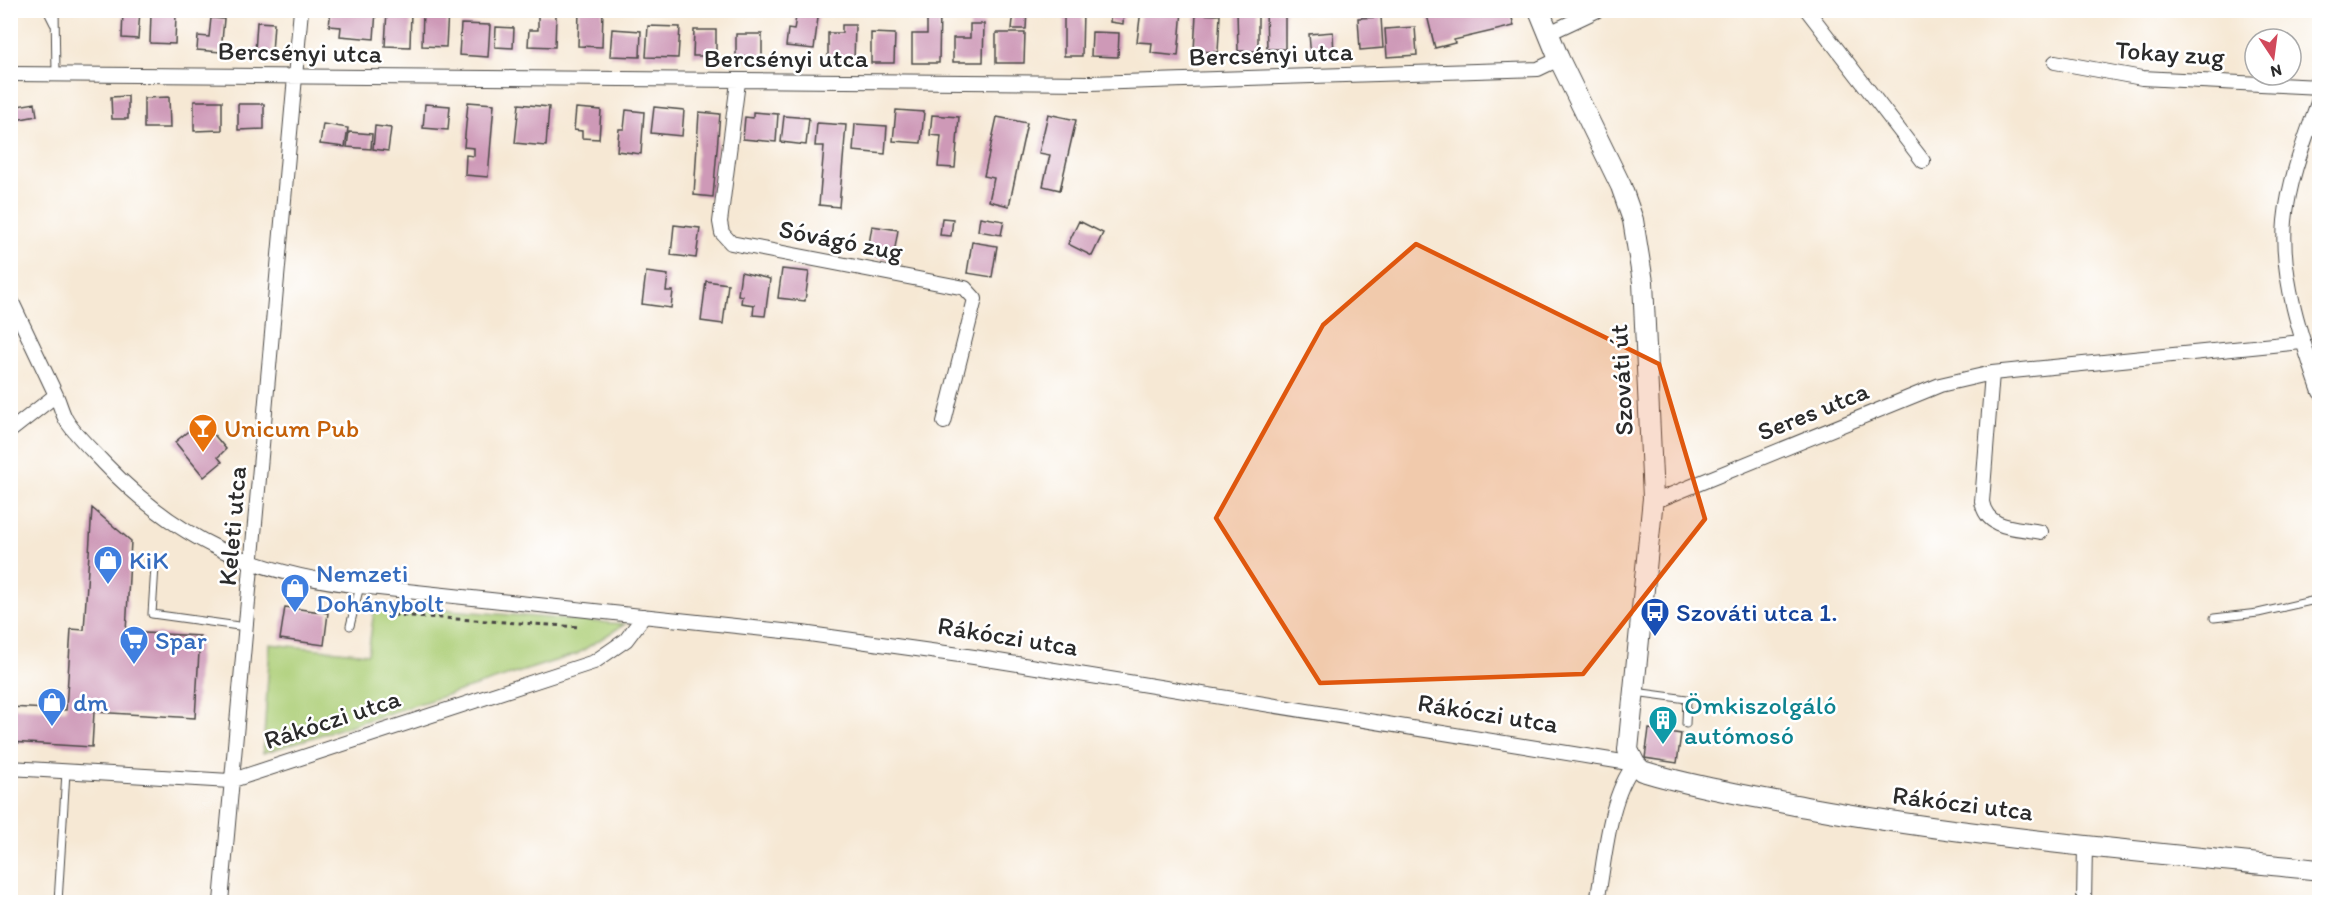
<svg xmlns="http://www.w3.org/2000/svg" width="2330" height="913" viewBox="0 0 2330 913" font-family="Itim,sans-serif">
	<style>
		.green { fill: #abcd75; stroke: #6b7c50; stroke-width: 1.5 }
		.building { fill: #ce99b7 }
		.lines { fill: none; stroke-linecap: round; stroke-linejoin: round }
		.lane-casing { stroke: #494744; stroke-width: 9 }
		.street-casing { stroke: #494744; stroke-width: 16 }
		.secondary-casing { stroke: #494744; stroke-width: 22 }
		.path { stroke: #494744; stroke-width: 3; stroke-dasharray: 4.5 4.5; stroke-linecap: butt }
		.lane { stroke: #fff; stroke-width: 7 }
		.street { stroke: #fff; stroke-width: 14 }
		.secondary { stroke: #fff; stroke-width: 20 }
		.marked { fill: #df570e; fill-opacity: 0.2; stroke: #df570e; stroke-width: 4.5; stroke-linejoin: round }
		.labels { text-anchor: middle; stroke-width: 5; stroke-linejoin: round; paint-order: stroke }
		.street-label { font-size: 26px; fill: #2b2b2b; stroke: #fff }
		.food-label { font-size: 26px; fill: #c56008; stroke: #fff; text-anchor: start }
		.shop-label { font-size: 26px; fill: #366cbe; stroke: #fff; text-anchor: start }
		.transit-label { font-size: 26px; fill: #164399; stroke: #fff; text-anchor: start }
		.culture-label { font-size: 26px; fill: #0d838f; stroke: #fff; text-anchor: start }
	</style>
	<rect width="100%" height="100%" fill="#fff"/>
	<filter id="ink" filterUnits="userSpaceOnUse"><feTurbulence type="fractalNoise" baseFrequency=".0167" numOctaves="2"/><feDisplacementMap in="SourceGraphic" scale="12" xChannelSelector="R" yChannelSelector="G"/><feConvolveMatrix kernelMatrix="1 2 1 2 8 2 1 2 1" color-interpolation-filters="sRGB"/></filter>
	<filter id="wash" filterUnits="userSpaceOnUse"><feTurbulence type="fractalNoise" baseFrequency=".008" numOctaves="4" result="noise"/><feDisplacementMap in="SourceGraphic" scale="24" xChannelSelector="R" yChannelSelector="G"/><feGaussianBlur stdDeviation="1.35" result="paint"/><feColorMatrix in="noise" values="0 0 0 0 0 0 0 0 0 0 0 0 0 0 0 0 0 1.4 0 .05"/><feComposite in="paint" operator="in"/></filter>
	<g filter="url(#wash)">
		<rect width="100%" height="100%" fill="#f6e8d4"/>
		<!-- green -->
		<path class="green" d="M375,604L625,624L577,654L263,753L270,644L368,654Z"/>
		<g id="blocks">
			<!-- building -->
			<path class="building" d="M123,10H140L138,39L122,38Z
				M331,10H376L374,39L340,36L341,27L329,26Z
				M387,10L411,11L410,47L385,46Z
				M423,10L448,11L446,47L422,46Z
				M579,10H603L602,47L578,46Z
				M797,10H819L814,49L786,46L788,29L794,30Z
				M1014,10H1027L1026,29H1012Z
				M1071,10H1083L1082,56H1064V13H1082Z
				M1111,10H1124L1123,24L1110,22Z
				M1141,10H1182L1178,56L1151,53L1152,43L1137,42Z
				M1237,10H1258V51H1238Z
				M1266,10H1285V49H1267Z
				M1510,10L1514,26L1454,40L1455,43L1435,48L1426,11Z
				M927,11H940L939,63H912V34H927Z
				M151,13L176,14L175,44L150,43Z
				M1196,14L1220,15L1218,52L1194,51Z
				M538,15H556L555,47L528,46L529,30H538Z
				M1381,17L1383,48L1360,50L1358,18Z
				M211,18L224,19L221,52L197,50L198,36L209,37Z
				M257,22L274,23L272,53L255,52Z
				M461,24L490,25L488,57L459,55Z
				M970,24H984L983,62H953V38H970Z
				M842,25H855L854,62H828V33H842Z
				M648,26L680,27L678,58L646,57Z
				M496,27L514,28L513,48L495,47Z
				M1415,27L1417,55L1387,57L1385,29Z
				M612,29L641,31L640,57L610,56Z
				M694,30H716V56H693Z
				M1092,32L1119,33L1118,57L1091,56Z
				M1333,32L1334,57L1311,58L1309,34Z
				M871,33L895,34L894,63H871Z
				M996,33H1025L1024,63H996Z
				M736,34H762V57H736Z
				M16,96L18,106L35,103L37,116L10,121V97Z
				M128,96V119H112L111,97Z
				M169,97L170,128H144V98Z
				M194,101H222V130L194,131Z
				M468,102L494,104L488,177L465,175L466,155L474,156V148L464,147Z
				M238,104H264V129L238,130Z
				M425,104L450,106L448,130L423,128Z
				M519,104L549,107L546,146L515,143Z
				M654,107L684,110L682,136L651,133Z
				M576,108L601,110L599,139L582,138V131L574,130Z
				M626,110L644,112L641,154L617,151L619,129H624Z
				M896,110L924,112L921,143L893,141Z
				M699,112L720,114L713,197L694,195Z
				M753,112L778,114L776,142L743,139L745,117L753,118Z
				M1048,114L1076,120L1060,190L1043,186L1050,155L1039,153Z
				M932,115L959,117L955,168L938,167L941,136L930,135Z
				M784,116L809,118L806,145L781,142Z
				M997,117L1027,123L1009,206L989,201L994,178L984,176Z
				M817,123L846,125L839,207L819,205L824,146H815Z
				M323,124L348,128L345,147L320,144Z
				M855,124L887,126L885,154L853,151Z
				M375,126L391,128L388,151L373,149Z
				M349,132L372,134L371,149L347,147Z
				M980,217L1004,221L1001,235L978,231Z
				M942,218L953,219L951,236L940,235Z
				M1079,221L1103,233L1092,256L1068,244Z
				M674,225L700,228L696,258L671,255Z
				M872,226L898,230L893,260L867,256Z
				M972,242L997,246L992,277L967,273Z
				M782,269L809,272L805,301L778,298Z
				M646,272L668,275L666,291H673L671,308L642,304Z
				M741,272L770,279L765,316L753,315L754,305L741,303L742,296L738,295Z
				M706,281L728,284L723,324L701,321Z
				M206,425L226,449L218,457L222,462L204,477L175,442L192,428L196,432Z
				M92,508L131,541L126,632L200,636L195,718L94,712L92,747L10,742V707L66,710L71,629L84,630Z
				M285,607L328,613L324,645L280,639Z
				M1649,729L1681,734L1677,763L1645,758Z"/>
		</g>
	</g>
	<g filter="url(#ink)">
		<use href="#blocks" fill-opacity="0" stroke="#494744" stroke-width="1.5"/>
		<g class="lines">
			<!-- lane casing -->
			<g class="lane-casing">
				<path id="lane" d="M47,10L54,24
					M55,10L56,74
					M155,566L152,614L246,627
					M2214,618L2258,613L2320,599
					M350,626L360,586
					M1635,692L1687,699L1686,724
					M58,902L66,772"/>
			</g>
			<!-- street casing -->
			<g class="street-casing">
				<path id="street" d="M1807,10L1923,161
					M1549,33L1598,10
					M2055,62L2142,78L2320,87
					M10,74L1090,83L1538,69L1559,59
					M738,82L720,222L722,233L731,243L965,288L975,299L944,422
					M2320,97C2306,137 2289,178 2285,221C2280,276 2302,341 2320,392
					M10,298C25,330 40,361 55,393C59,401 61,410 65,418C72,432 93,451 104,463C179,542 253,573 360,586L802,633L974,657L1635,764
					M1992,373L1982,502C1987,530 2016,527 2041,532
					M10,431L56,395
					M1653,498H1663L1940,385L1992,373L2302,342
					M10,768L230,781L594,662L626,640L644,616
					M221,902L301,10
					M1597,902C1605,861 1608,797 1635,764
					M2084,902L2085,845"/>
			</g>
			<!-- secondary casing -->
			<g class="secondary-casing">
				<path id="secondary" d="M1539,10L1559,59L1621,186L1633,220L1643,282L1653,498L1628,750L1635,764L1642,771C1695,787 1751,796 1806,807C1976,838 2148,852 2320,870"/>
			</g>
			<!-- path -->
			<path class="path" d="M367,607L395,615L581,627"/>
			<!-- lane -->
			<use href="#lane" class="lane"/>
			<!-- street -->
			<use href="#street" class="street"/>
			<!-- secondary -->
			<use href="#secondary" class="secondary"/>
		</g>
	</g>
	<!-- marked area -->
	<path class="marked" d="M1416,244L1659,364L1705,519L1583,674L1320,683L1216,518L1323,325Z"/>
	<!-- icons -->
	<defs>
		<g id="bar-pin" transform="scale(1.5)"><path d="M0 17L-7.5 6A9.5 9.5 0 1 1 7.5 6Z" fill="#e8710a" stroke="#fff"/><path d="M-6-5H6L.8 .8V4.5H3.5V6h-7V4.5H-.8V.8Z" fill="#fff"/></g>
		<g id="shop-pin" transform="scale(1.5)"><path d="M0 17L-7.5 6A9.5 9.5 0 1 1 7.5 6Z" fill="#3f7fe0" stroke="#fff"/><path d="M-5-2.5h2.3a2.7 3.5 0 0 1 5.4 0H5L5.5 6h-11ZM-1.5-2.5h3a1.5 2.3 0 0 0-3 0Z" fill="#fff"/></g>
		<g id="bus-pin" transform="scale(1.5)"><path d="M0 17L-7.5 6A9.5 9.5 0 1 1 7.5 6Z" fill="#1a4fb4" stroke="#fff"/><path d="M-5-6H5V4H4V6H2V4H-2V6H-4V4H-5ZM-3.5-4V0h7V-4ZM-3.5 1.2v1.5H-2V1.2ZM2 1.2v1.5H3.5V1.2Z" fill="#fff"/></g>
		<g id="supermarket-pin" transform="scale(1.5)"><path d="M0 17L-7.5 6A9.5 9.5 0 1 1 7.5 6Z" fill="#3f7fe0" stroke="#fff"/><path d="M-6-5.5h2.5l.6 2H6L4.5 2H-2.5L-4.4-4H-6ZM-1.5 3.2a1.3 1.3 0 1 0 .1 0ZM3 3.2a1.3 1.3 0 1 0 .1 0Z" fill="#fff"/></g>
		<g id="building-pin" transform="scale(1.5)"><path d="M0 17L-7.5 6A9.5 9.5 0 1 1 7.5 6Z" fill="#0f9aa8" stroke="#fff"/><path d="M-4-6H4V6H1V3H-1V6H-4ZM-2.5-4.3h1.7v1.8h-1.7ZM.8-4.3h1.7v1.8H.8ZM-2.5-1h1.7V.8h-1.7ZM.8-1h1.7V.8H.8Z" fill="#fff"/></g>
	</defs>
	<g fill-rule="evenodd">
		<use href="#bar-pin" x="203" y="428"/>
		<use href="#shop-pin" x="108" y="560"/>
		<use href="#shop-pin" x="295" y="588"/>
		<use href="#bus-pin" x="1655" y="612"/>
		<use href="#supermarket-pin" x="134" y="640"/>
		<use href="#shop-pin" x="52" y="702"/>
		<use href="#building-pin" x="1663" y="720"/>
	</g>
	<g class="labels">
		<!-- street labels -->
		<g class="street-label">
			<text transform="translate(300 52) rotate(1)" y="9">Bercsényi utca</text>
			<text transform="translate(2170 53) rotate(4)" y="9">Tokay zug</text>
			<text transform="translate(1271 54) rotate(-2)" y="9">Bercsényi utca</text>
			<text x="786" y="67">Bercsényi utca</text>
			<text transform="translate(841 240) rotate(11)" y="9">Sóvágó zug</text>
			<text transform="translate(1621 380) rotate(-93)" y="9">Szováti út</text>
			<text transform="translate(1813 411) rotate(-22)" y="9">Seres utca</text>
			<text transform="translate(232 526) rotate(-85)" y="9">Keleti utca</text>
			<text transform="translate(1008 636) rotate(9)" y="9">Rákóczi utca</text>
			<text transform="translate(1488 713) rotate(9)" y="9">Rákóczi utca</text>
			<text transform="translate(332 719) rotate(-18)" y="9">Rákóczi utca</text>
			<text transform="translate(1963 803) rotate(7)" y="9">Rákóczi utca</text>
		</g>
		<!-- food labels -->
		<g class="food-label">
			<text x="224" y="437">Unicum Pub</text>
		</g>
		<!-- shop labels -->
		<g class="shop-label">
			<text x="129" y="569">KiK</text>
			<text x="316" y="582">Nemzeti<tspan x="316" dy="30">Dohánybolt</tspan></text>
			<text x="155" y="649">Spar</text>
			<text x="73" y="711">dm</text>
		</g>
		<!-- transit labels -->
		<g class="transit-label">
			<text x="1676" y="621">Szováti utca 1.</text>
		</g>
		<!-- culture labels -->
		<g class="culture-label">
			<text x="1684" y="714">Ömkiszolgáló<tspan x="1684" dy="30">autómosó</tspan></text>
		</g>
	</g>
	<!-- margin -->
	<rect width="2330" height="913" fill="none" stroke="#fff" stroke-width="36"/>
	<!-- north arrow -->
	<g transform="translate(2273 57) rotate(167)"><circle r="28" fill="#ffffff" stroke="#aaaaaa" stroke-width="1.5"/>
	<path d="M0-4.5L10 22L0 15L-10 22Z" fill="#d1495b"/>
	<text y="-9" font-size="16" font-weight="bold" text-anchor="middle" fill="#2b2b2b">N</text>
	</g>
</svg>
